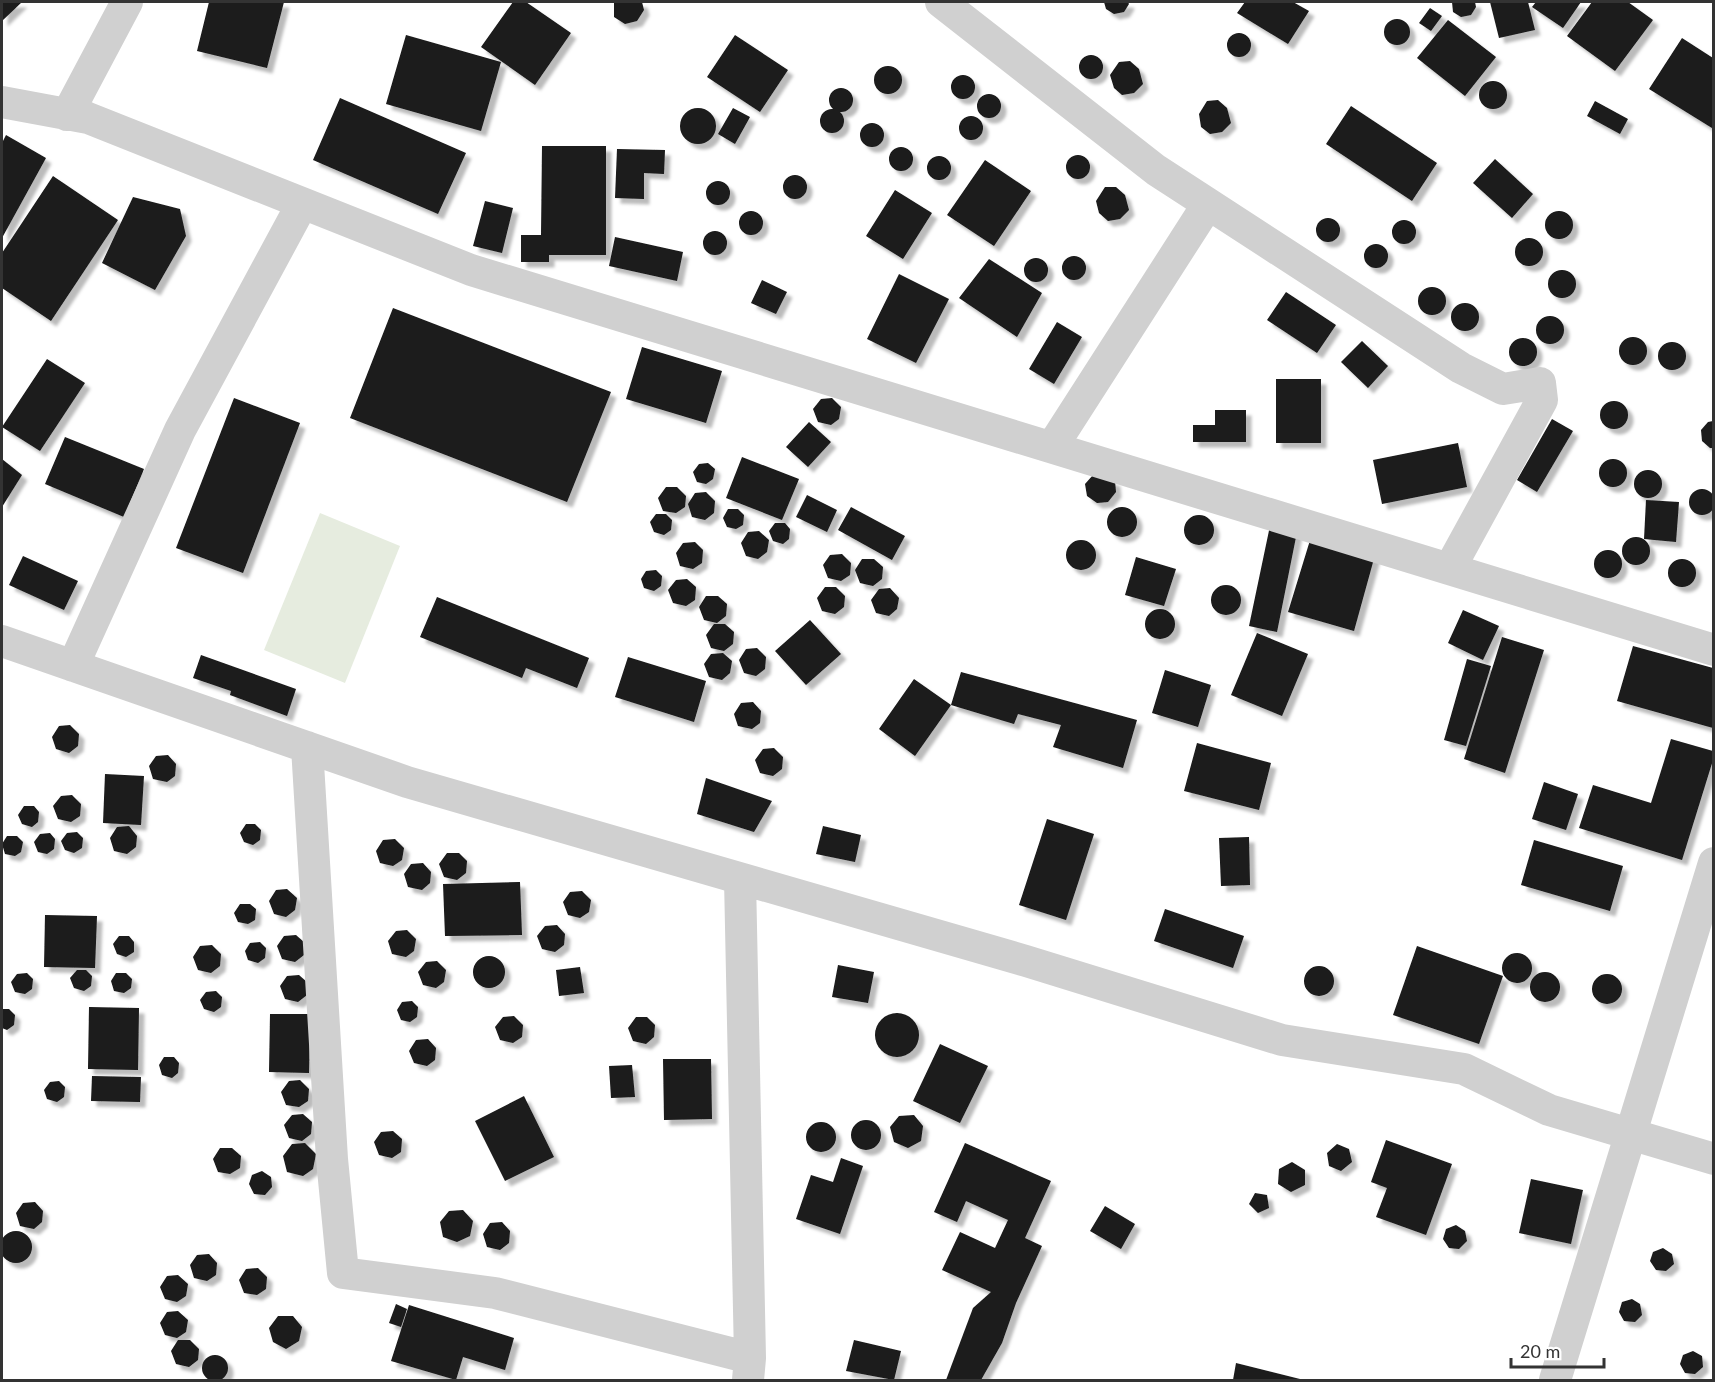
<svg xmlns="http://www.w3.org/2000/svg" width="1715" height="1382" viewBox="0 0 1715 1382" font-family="Lato,sans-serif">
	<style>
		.green { fill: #e6ecdf }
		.building { fill: #1a1a1a; filter: url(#shadow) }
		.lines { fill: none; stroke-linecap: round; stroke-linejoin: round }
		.minor { stroke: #d0d0d0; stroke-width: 32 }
	</style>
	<defs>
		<filter id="shadow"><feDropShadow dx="5.5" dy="5.5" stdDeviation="1.5" flood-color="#0004"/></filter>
	</defs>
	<rect width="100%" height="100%" fill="#fff"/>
	<!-- green -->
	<path class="green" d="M320,513L400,546L345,683L264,650Z"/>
	<!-- building -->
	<path class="building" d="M2,2H22L2,21Z
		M209,2H284L267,68L197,51Z
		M513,2H526L571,33L535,85L481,47Z
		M614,2H642L644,10L637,21L625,24L614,17Z
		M1104,2H1128L1129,4L1124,12L1114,14L1106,9Z
		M1245,2H1293L1309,11L1288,44L1237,13Z
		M1452,2H1475L1476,7L1471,15L1461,17L1453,12Z
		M1490,2H1528L1535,30L1499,38Z
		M1536,2H1581L1563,28L1532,7Z
		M1592,2H1628L1653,20L1615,71L1567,36Z
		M1430,8L1442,16L1431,31L1419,23Z
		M1384 32a13 13 0 1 1 26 0a13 13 0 1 1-26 0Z
		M1448,20L1496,57L1465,96L1417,58Z
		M1227 45a12 12 0 1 1 24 0a12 12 0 1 1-24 0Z
		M406,35L501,62L481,131L386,104Z
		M735,35L788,70L760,112L707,77Z
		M1682,38L1713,58L1712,128L1649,89Z
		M1079 67a12 12 0 1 1 24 0a12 12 0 1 1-24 0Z
		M1130,61L1139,69L1143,84L1134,93L1122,95L1114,88L1110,75L1119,62Z
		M874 80a14 14 0 1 1 28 0a14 14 0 1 1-28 0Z
		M951 87a12 12 0 1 1 24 0a12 12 0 1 1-24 0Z
		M1479 95a14 14 0 1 1 28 0a14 14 0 1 1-28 0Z
		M829 100a12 12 0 1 1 24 0a12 12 0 1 1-24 0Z
		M977 106a12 12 0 1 1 24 0a12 12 0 1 1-24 0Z
		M340,98L466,153L438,214L313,160Z
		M1218,100L1227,108L1231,123L1222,132L1210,134L1201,127L1199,114L1207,101Z
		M1595,101L1628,119L1620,134L1587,116Z
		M1351,106L1437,163L1412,201L1326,144Z
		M733,108L750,117L735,144L718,134Z
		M680 126a18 18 0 1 1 36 0a18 18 0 1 1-36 0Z
		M820 121a12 12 0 1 1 24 0a12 12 0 1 1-24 0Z
		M959 128a12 12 0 1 1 24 0a12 12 0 1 1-24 0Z
		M860 135a12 12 0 1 1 24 0a12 12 0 1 1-24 0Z
		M6,135L46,158L2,238V143Z
		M542,146H606V255H549V262H521V235H541Z
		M889 159a12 12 0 1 1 24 0a12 12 0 1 1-24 0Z
		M617,149L665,150L664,174L644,173V199L615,198Z
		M1066 167a12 12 0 1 1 24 0a12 12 0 1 1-24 0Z
		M927 168a12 12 0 1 1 24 0a12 12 0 1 1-24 0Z
		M1495,159L1533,194L1512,218L1473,183Z
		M985,160L1031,191L994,246L947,215Z
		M783 187a12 12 0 1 1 24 0a12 12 0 1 1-24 0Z
		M53,176L118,220L51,321L2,288V253Z
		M706 193a12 12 0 1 1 24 0a12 12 0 1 1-24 0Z
		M1105,187H1116L1125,195L1129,210L1120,219L1108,221L1099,213L1096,201Z
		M895,190L932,213L903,259L866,236Z
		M133,197L180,209L186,236L155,290L102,263Z
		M485,201L513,208L502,253L473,246Z
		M739 223a12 12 0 1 1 24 0a12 12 0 1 1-24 0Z
		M1545 225a14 14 0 1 1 28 0a14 14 0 1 1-28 0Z
		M1316 230a12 12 0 1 1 24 0a12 12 0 1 1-24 0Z
		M1392 232a12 12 0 1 1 24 0a12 12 0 1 1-24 0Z
		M703 243a12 12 0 1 1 24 0a12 12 0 1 1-24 0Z
		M615,237L683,252L677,281L609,266Z
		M1515 252a14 14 0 1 1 28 0a14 14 0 1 1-28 0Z
		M1364 256a12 12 0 1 1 24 0a12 12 0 1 1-24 0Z
		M1062 268a12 12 0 1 1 24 0a12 12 0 1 1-24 0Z
		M1024 270a12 12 0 1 1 24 0a12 12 0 1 1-24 0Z
		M989,259L1042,293L1017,337L959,298Z
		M1548 284a14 14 0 1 1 28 0a14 14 0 1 1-28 0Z
		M899,274L949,299L916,363L867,339Z
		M762,280L787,292L776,314L751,303Z
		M1418 301a14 14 0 1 1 28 0a14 14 0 1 1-28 0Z
		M1286,292L1336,325L1317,353L1267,320Z
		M1451 317a14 14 0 1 1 28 0a14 14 0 1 1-28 0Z
		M393,308L611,392L567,502L350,418Z
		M1536 330a14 14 0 1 1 28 0a14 14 0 1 1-28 0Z
		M1057,322L1082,337L1054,384L1029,369Z
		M1619 351a14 14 0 1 1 28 0a14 14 0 1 1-28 0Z
		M1509 352a14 14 0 1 1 28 0a14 14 0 1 1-28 0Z
		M1362,341L1388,366L1368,388L1341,362Z
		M1658 356a14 14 0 1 1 28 0a14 14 0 1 1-28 0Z
		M642,347L722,371L706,423L626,399Z
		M47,359L85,383L40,451L2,427Z
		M1276,379H1321V443H1276Z
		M234,398L300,423L243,573L176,548Z
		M832,398L841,407L839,419L831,425L818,422L813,409L821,399Z
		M1600 415a14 14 0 1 1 28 0a14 14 0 1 1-28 0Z
		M1215,410H1246V442H1193V425H1215Z
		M1552,419L1573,431L1537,492L1517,480Z
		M1713,421V448H1710L1702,441L1701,430L1708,422Z
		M809,422L831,442L808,467L786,447Z
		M65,437L144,469L124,517L45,484Z
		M1458,443L1467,487L1382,504L1373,460Z
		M742,457L799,479L782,520L726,498Z
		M1599 473a14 14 0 1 1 28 0a14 14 0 1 1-28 0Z
		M2,459L22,475L2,507Z
		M708,463L715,469L713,479L706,484L697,482L693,472L699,464Z
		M1634 484a14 14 0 1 1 28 0a14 14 0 1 1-28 0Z
		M1093,475L1115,481L1116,492L1108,502L1097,503L1087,496L1085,484Z
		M666,487H677L686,496L685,507L676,513L663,511L658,498Z
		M1689 502a13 13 0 1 1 26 0a13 13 0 1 1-26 0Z
		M706,492L715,501L714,513L705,520L692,517L688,504L695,493Z
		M807,495L837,510L827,532L796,517Z
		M1646,500L1679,502L1676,542L1644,539Z
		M1107 522a15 15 0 1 1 30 0a15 15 0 1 1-30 0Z
		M851,507L905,536L892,560L838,530Z
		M728,509H738L744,515L743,525L736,529L727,527L723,518Z
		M656,514H666L672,520L671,530L664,535L654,532L650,522Z
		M1184 530a15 15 0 1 1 30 0a15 15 0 1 1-30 0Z
		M1271,521L1298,527L1277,632L1249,626Z
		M775,523H785L790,529L789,539L783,544L773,541L769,531Z
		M759,531L769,540L767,552L758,559L746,556L741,543L748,532Z
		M1622 551a14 14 0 1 1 28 0a14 14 0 1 1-28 0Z
		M1311,537L1375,555L1354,631L1288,612Z
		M1066 555a15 15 0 1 1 30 0a15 15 0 1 1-30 0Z
		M695,542L703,550L702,563L693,569L680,566L676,553L683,543Z
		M1594 564a14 14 0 1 1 28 0a14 14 0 1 1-28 0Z
		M842,554L851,563L850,575L841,581L828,578L823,565L830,555Z
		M23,556L78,581L64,610L9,585Z
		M1136,557L1176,569L1164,606L1125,595Z
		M862,559H874L883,567L882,579L873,586L860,583L855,570Z
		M1668 573a14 14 0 1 1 28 0a14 14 0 1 1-28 0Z
		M656,570L662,576L661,586L654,591L644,588L641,579L646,571Z
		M687,579L696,587L695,600L686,606L673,603L668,590L676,580Z
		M1211 600a15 15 0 1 1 30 0a15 15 0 1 1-30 0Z
		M825,587H836L845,596L844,607L835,614L822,611L817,598Z
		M890,588L899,598L897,609L889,616L876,613L871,600L879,589Z
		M706,596H718L727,604L726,616L717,623L704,620L699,607Z
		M437,597L589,658L577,688L526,668L522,678L420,637Z
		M1145 624a15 15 0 1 1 30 0a15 15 0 1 1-30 0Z
		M1463,610L1499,626L1483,660L1448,643Z
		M810,620L841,654L806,685L775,651Z
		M714,624H725L734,632L733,644L724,651L711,648L706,635Z
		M1257,633L1308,654L1282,716L1231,695Z
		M1502,637L1544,650L1505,773L1464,759Z
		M1633,646L1713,668V728L1617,701Z
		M757,648L766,657L765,669L756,676L744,673L739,660L746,649Z
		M723,653L732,661L730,673L722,680L709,677L704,664L711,654Z
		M201,655L296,689L287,716L230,695L231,691L193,678Z
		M628,657L706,681L694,722L615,697Z
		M1467,659L1491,666L1466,746L1444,740Z
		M1165,670L1211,685L1198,727L1152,713Z
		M961,672L1137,720L1123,768L1053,747L1061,725L1018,714L1014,724L951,705Z
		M914,679L951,705L915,756L879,729Z
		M753,702L761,711L760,723L752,729L738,726L734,714L741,703Z
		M70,725L79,734L78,746L69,753L56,749L52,737L59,726Z
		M1671,739L1713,751V760L1682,860L1579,828L1593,785L1651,803Z
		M1197,743L1271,763L1259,810L1184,791Z
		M774,748L783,757L782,769L773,776L760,773L755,760L763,749Z
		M168,755L176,764L175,776L167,782L153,779L149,766L156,756Z
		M105,774L144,776L141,825L103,823Z
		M706,778L772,801L754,832L697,814Z
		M1544,782L1578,794L1566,830L1532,819Z
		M72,795L81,804L80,816L71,822L58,819L53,806L61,796Z
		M24,806H34L39,812L38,822L32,827L22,824L18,815Z
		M1047,819L1094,834L1066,920L1019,905Z
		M246,824H255L261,830L260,840L253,845L244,842L240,833Z
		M129,826L137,836L136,847L127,854L114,851L110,838L117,827Z
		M823,826L861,835L855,862L816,854Z
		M77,832L83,838L82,848L74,853L65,850L61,841L67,833Z
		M50,833L55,839L54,849L47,854L38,852L34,842L40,834Z
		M7,836H17L23,842L21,852L15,856L5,854L2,844Z
		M1249,837L1250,885L1221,886L1219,838Z
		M395,839L404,848L402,860L393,866L380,863L376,851L383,840Z
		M1534,840L1623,866L1610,911L1521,885Z
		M447,853H459L467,861L466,873L457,880L444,877L439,864Z
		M423,863L431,872L430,883L422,890L408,887L404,874L411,864Z
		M520,882L522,935L445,936L443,884Z
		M287,889L297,898L295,910L286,917L274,914L269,901L276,890Z
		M582,891L591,900L589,912L580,918L568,915L563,902L570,892Z
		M240,904H250L256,909L255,920L248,924L238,922L234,913Z
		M1165,909L1244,936L1233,968L1154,941Z
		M45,915L97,916L95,968L44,967Z
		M557,925L565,934L564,945L555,952L542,949L537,936L545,926Z
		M407,930L416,939L414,951L406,957L392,954L388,941L396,931Z
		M296,935L305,943L304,955L295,962L282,959L277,946L284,936Z
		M119,936H129L134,942V952L126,957L117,954L113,944Z
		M260,942L266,948L265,958L258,963L248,960L245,951L250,943Z
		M212,945L221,954L220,966L211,973L198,970L193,957L200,946Z
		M1417,946L1503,976L1479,1044L1393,1015Z
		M1502 968a15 15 0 1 1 30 0a15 15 0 1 1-30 0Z
		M473 972a16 16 0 1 1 32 0a16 16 0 1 1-32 0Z
		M437,961L446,970L444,982L436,988L423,985L418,972L426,962Z
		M838,965L874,972L868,1003L832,997Z
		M1304 981a15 15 0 1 1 30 0a15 15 0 1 1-30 0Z
		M580,967L584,993L559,996L556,970Z
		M77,970H86L92,976L91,986L84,991L74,988L70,978Z
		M1530 987a15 15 0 1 1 30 0a15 15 0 1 1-30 0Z
		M27,973L33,979L32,989L25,994L15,992L11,982L17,974Z
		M116,973H126L132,979L131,988L124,993L114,991L111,981Z
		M1592 989a15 15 0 1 1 30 0a15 15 0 1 1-30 0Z
		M299,975L308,983L307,995L298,1002L285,999L280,986L287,976Z
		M216,991L222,997L221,1007L214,1012L204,1009L200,1000L206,992Z
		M412,1001L418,1007L417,1017L410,1022L401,1020L397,1010L402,1002Z
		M89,1007L139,1008L138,1070L88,1069Z
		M2,1009H9L15,1015L14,1025L7,1030L2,1028Z
		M875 1035a22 22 0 1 1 44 0a22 22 0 1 1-44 0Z
		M270,1014H310L309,1073L269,1072Z
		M514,1016L523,1025L522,1037L513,1043L500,1040L495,1027L503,1017Z
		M636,1017H647L655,1025L654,1037L646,1044L633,1041L628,1028Z
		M428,1039L436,1048L435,1060L427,1066L414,1063L409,1051L416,1040Z
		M940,1044L988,1066L960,1123L913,1101Z
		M164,1057H174L179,1063L178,1073L172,1078L162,1075L159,1065Z
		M663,1059H711L712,1119L664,1120Z
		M632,1065L635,1097L611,1098L609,1066Z
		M92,1076L141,1077L140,1102L91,1101Z
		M300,1080L309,1089L308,1101L299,1107L286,1105L281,1092L289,1081Z
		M59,1081L65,1087L64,1097L57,1102L47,1099L44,1090L50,1082Z
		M524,1096L554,1157L505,1181L475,1121Z
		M303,1114L312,1122L311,1134L302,1141L289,1138L284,1125L292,1115Z
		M914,1115L923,1126L921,1141L908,1148L894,1142L890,1127L899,1116Z
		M851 1135a15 15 0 1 1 30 0a15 15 0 1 1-30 0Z
		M806 1137a15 15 0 1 1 30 0a15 15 0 1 1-30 0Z
		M393,1131L402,1139L401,1152L392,1158L379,1155L374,1142L381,1132Z
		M1386,1140L1452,1164L1426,1235L1376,1217L1387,1188L1371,1182Z
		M305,1143L316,1154L313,1169L303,1176L287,1172L283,1156L292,1144Z
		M965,1143L1051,1181L1025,1238L1042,1246L1016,1303L1002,1343L981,1380H946L973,1308L991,1292L942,1270L960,1232L995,1248L1008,1220L966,1201L957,1222L934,1212Z
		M1337,1144L1349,1149L1352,1162L1341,1171L1329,1166L1327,1153Z
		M220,1148H232L241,1156L240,1168L230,1174L218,1172L213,1159Z
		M841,1158L863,1166L840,1234L796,1219L811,1175L833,1182Z
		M1292,1162L1305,1170V1185L1291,1192L1278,1184L1279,1169Z
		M262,1171L271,1177L272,1187L265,1195L254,1194L249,1184L252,1175Z
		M1531,1179L1583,1190L1571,1244L1519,1233Z
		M1255,1193L1267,1195L1269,1208L1258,1213L1249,1204Z
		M35,1202L43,1211L42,1222L34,1229L20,1226L16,1213L23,1203Z
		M1105,1206L1135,1224L1121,1249L1090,1231Z
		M463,1210L473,1221L470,1236L457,1242L443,1237L440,1222L449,1211Z
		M502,1222L510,1231L509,1243L500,1250L487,1247L483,1234L490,1223Z
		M1456,1225L1465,1231L1467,1241L1459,1249L1449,1248L1443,1239L1446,1229Z
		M0 1247a16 16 0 1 1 32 0a16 16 0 1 1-32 0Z
		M1663,1248L1672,1254L1674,1264L1666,1271L1656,1270L1650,1261L1653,1252Z
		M209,1254L217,1263L216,1275L207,1281L194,1278L190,1265L197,1255Z
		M258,1268L267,1277L266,1289L257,1295L244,1293L239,1280L246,1269Z
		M178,1275L188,1284L186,1296L177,1302L165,1299L160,1287L167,1276Z
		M1632,1299L1640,1304L1642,1315L1635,1322L1624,1321L1619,1312L1622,1302Z
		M396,1304L407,1309L401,1327L389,1323Z
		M409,1305L514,1338L505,1370L463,1357L456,1380L391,1361Z
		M178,1311L188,1320L186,1332L177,1338L165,1335L160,1323L167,1312Z
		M278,1316H293L302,1327L299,1341L286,1349L273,1342L269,1328Z
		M178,1340H190L199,1349L198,1360L189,1367L176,1364L171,1351Z
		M854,1340L901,1351L894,1380L846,1371Z
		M1693,1351L1702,1356L1703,1367L1695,1374L1685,1373L1680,1364L1683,1355Z
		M202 1368a13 13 0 1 1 26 0a13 13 0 1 1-26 0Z
		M1236,1363L1304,1380H1233Z"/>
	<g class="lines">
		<!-- minor -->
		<path class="minor" d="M941,2L1156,170L1461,368L1503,389L1540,383L1542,400L1450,568
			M2,102L88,118L471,270L1714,650
			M67,115L127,2
			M1052,447L1208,204
			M2,641L407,782L1026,961L1282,1040L1464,1069L1549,1110L1714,1159
			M73,666L180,430L302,204
			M307,747L332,1159L343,1273L495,1293L750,1358
			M740,879L750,1358L748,1380
			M1555,1380L1714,863"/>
	</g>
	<!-- border -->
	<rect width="1715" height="1382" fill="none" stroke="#333333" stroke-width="6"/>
	<!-- scale -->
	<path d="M1511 1358v9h93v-9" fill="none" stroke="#333333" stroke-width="3"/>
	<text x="1520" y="1358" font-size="18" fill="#333333" stroke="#ffffff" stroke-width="4.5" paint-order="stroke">20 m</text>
</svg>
